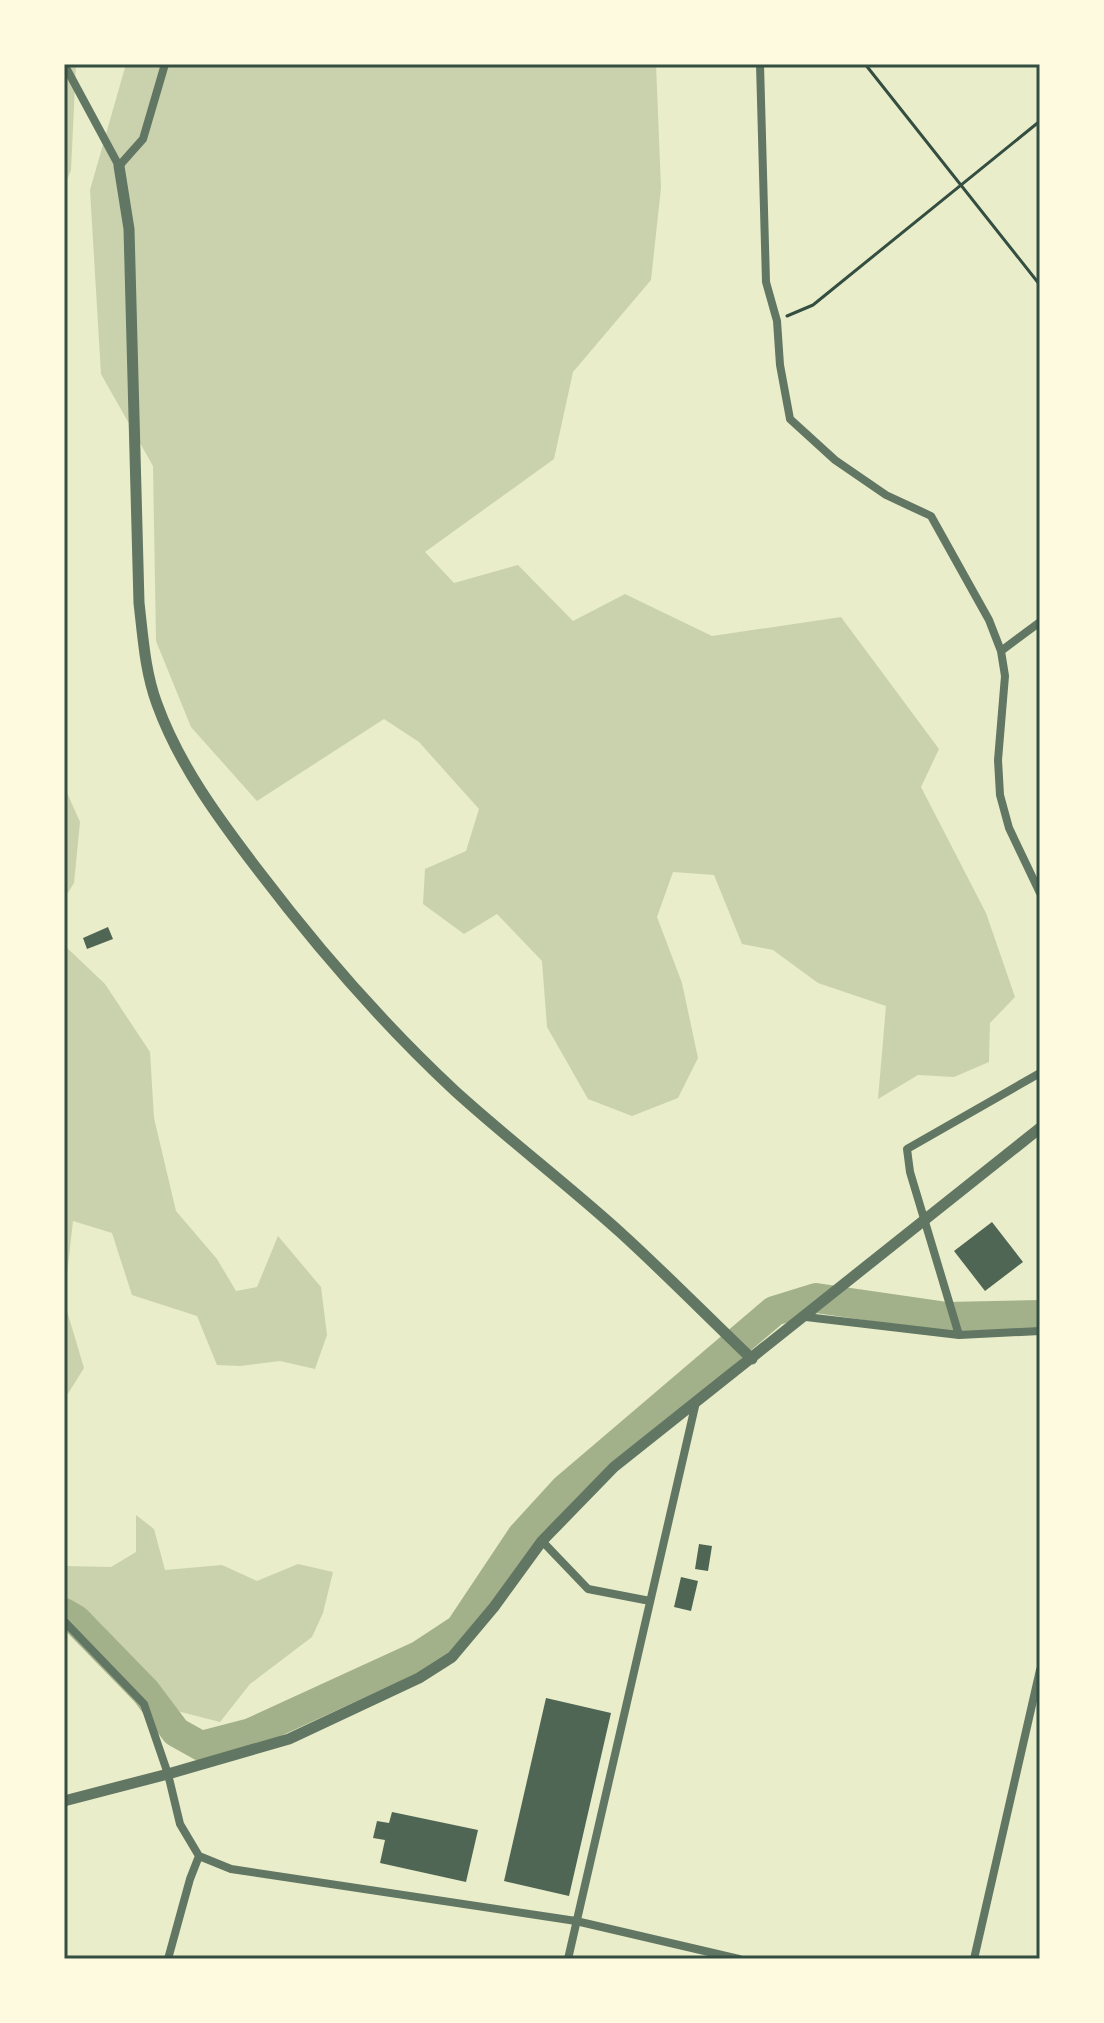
<svg xmlns="http://www.w3.org/2000/svg" width="1104" height="2023" viewBox="0 0 1104 2023" font-family="'Source Serif 4',serif">
	<style>
		.green { fill: #cad2ad }
		.lines { fill: none; stroke-linecap: round; stroke-linejoin: round }
		.river { stroke: #a3b18a; stroke-width: 30 }
		.building { fill: #4f6655 }
		.path { stroke: #344e41; stroke-width: 3 }
		.minor { stroke: #617663; stroke-width: 8 }
		.tertiary { stroke: #617663; stroke-width: 11 }
		.neatline { fill: none; stroke: #344e41; stroke-width: 3 }
	</style>
	<rect width="100%" height="100%" fill="#e9edc9"/>
	<!-- green -->
	<path class="green" d="M64,64H76L71,170L64,188Z
		M126,64H656L661,188L651,280L573,372L554,459L425,552L454,583L518,565L573,621L625,594L712,636L841,617L939,749L921,787L986,913L1015,997L990,1023L989,1062L954,1077L918,1075L878,1099L886,1006L818,983L773,950L742,944L714,875L673,872L657,917L682,983L698,1058L678,1098L632,1116L588,1099L547,1027L542,961L497,914L464,934L423,904L425,869L466,851L479,809L419,742L384,719L257,801L191,727L156,641L153,466L101,374L90,190Z
		M64,786L80,822L74,883L64,899Z
		M64,945L105,984L150,1052L154,1118L176,1211L217,1259L236,1291L257,1287L278,1236L321,1287L327,1335L315,1369L280,1361L240,1366L217,1365L197,1316L132,1295L112,1233L73,1221L64,1301L84,1368L64,1400Z
		M136,1515L154,1529L165,1570L222,1565L257,1581L298,1564L333,1572L323,1613L312,1637L250,1684L220,1722L177,1711L73,1608L64,1604V1566L111,1567L136,1552Z"/>
	<g class="lines">
		<!-- river -->
		<path class="river" d="M64,1613L76,1620L146,1692L176,1732L201,1746L251,1733L419,1656L460,1629L522,1536L564,1490L774,1311L816,1298L947,1317L1040,1315"/>
	</g>
	<!-- building -->
	<path class="building" d="M108,927L113,939L87,949L83,938Z
		M992,1222L1023,1262L985,1291L954,1251Z
		M699,1544L712,1546L708,1571L695,1569Z
		M681,1577L698,1581L691,1611L674,1607Z
		M546,1698L611,1713L569,1896L504,1881Z
		M392,1812L478,1830L466,1882L380,1863L385,1840L373,1838L377,1821L389,1823Z"/>
	<g class="lines">
		<!-- path -->
		<path class="path" d="M865,64L1040,285
			M787,316L813,305L1040,121"/>
		<!-- minor -->
		<path class="minor" d="M64,64L119,166L143,139L165,64
			M760,64L766,282L777,321L780,365L790,419L835,460L886,495L931,516L989,620L1001,651L1005,676L998,760L1000,795L1009,828L1040,893
			M1001,651L1040,622
			M806,1317L959,1335L1040,1331
			M959,1335L910,1172L907,1149L1040,1073
			M542,1541L588,1589L650,1601
			M64,1621L144,1704L168,1774L180,1824L199,1856L231,1869L576,1921L739,1959
			M168,1959L190,1879L199,1856
			M568,1959L696,1402
			M974,1959L1040,1670"/>
		<!-- tertiary -->
		<path class="tertiary" d="M119,166L129,229L139,603C143,637 145,672 157,704C179,765 219,819 258,870C318,949 382,1023 455,1091C509,1140 567,1184 621,1233C666,1274 708,1317 752,1359
			M64,1801L168,1774L289,1739L419,1678L452,1657L494,1607L542,1541L614,1467L1040,1128"/>
	</g>
	<!-- border -->
	<rect width="1104" height="2023" fill="none" stroke="#fefae0" stroke-width="132"/>
	<rect x="66" y="66" width="972" height="1891" class="neatline"/>
</svg>
